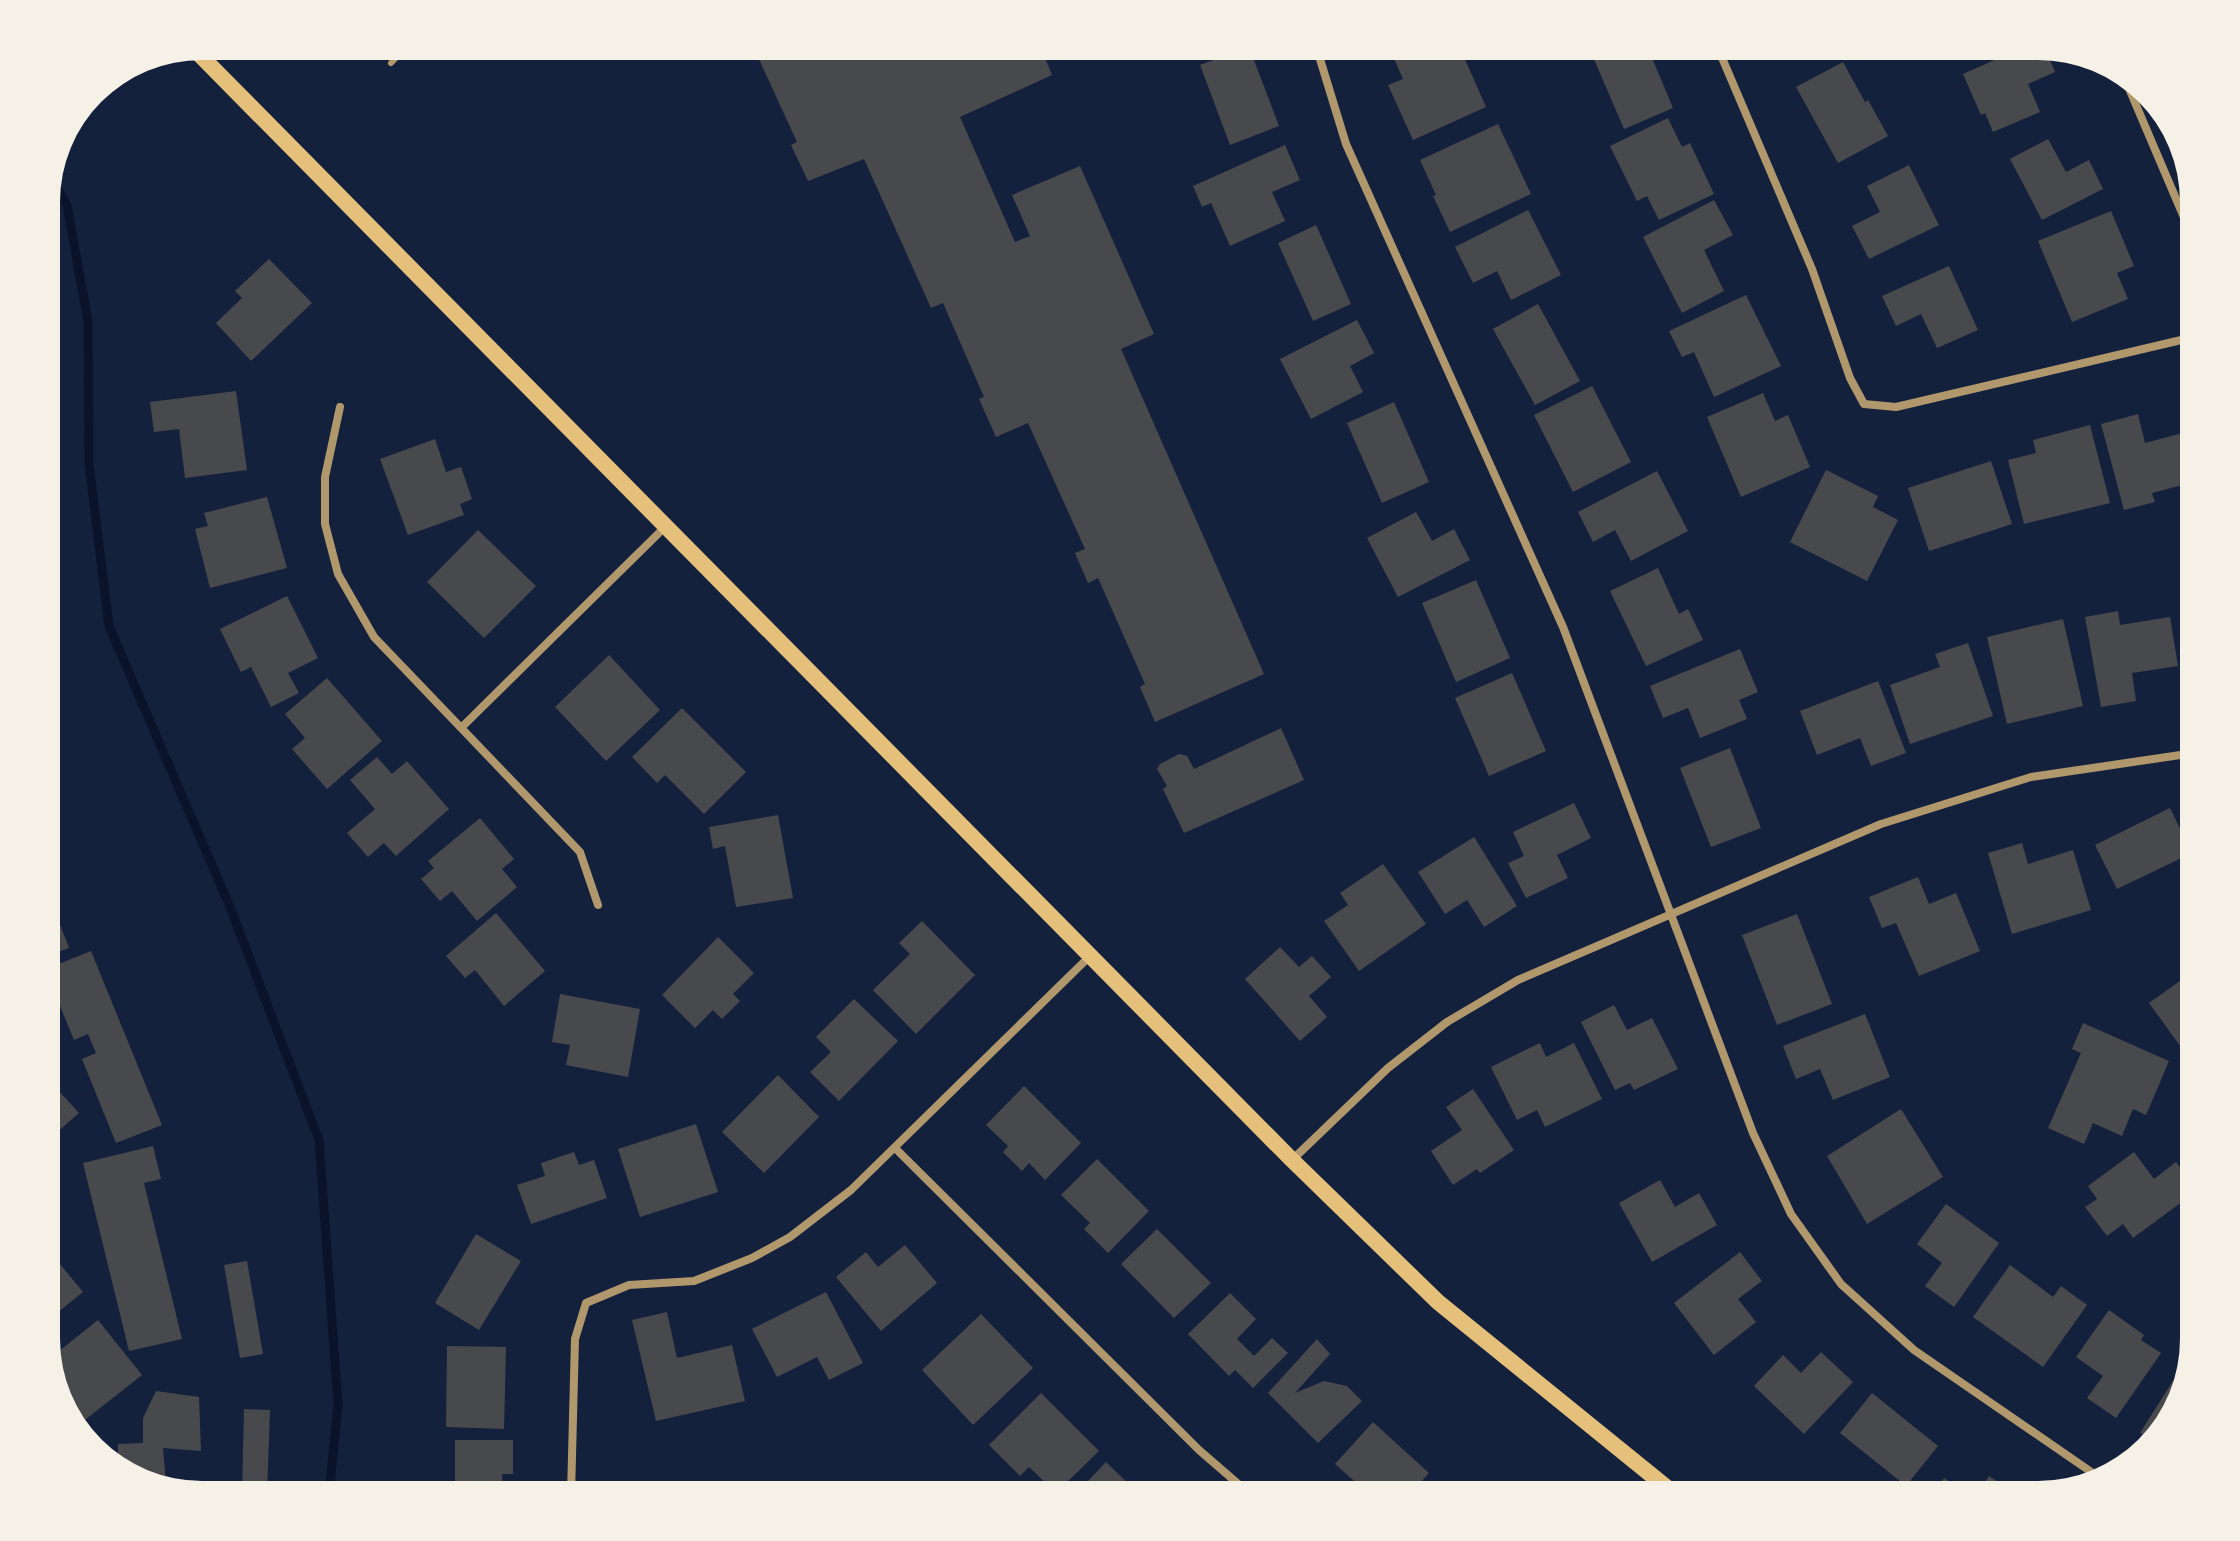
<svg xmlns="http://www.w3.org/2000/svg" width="2240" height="1541" viewBox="0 0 2240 1541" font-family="Rubik,sans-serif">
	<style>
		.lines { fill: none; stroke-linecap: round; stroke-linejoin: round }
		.stream { stroke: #0b132b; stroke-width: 9 }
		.building { fill: #48494c }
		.service { stroke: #b1986c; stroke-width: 6 }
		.minor { stroke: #b1986c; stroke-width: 8 }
		.secondary { stroke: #e5c07b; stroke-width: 16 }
	</style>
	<rect width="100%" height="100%" fill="#14213d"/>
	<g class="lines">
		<!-- stream -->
		<path class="stream" d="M50,177L67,205L88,321L89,464L109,626L230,907L319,1140L338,1405L329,1495"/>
	</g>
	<!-- building -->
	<path class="building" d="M753,46H1040L1052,75L960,117L1015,242L1030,236L1012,195L1080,166L1154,334L1121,349L1264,674L1155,722L1140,687L1145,684L1098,578L1088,583L1075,553L1085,549L1028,423L996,437L979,399L984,397L943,303L931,308L864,159L808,181L791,145L797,142Z
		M1411,46H1459L1486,107L1413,140L1388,85L1403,79L1392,54Z
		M1600,46H1647L1673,108L1624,129L1590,50Z
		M2026,46L2045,48L2055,72L2028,84L2040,112L1993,132L1985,113L1981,115L1963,74Z
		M1249,47L1279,126L1230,145L1200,65Z
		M1843,62L1865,102L1868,100L1888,136L1838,163L1796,87Z
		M1668,118L1682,147L1690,143L1714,194L1659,220L1647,196L1637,201L1610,146Z
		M1498,124L1531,194L1450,232L1433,196L1436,195L1420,160Z
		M2048,139L2066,172L2089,160L2103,189L2042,220L2010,159Z
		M1285,145L1300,180L1272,192L1285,221L1230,246L1211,203L1202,207L1193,186Z
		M1909,165L1939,225L1869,259L1852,226L1880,212L1867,186Z
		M1714,200L1733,235L1704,250L1724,291L1682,313L1643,237Z
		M1528,210L1561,275L1511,300L1497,271L1473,283L1455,247Z
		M2111,211L2134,266L2117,273L2128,299L2072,322L2038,241Z
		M1316,225L1351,304L1313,321L1278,243Z
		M269,259L312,303L251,361L216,323L242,298L235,291Z
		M1949,266L1978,330L1937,348L1921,314L1896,326L1882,296Z
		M1746,295L1781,366L1714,397L1694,352L1682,357L1669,331Z
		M1538,304L1580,381L1535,405L1493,329Z
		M1357,320L1374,353L1350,366L1363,392L1311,419L1280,359Z
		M1592,386L1631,462L1573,492L1534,415Z
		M236,391L247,470L185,478L179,429L154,432L150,402Z
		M1763,393L1775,421L1788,415L1810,467L1741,497L1707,417Z
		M1394,402L1429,482L1382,503L1347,423Z
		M2138,414L2145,443L2190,431L2194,445V482L2152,493L2155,502L2124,510L2101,424Z
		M2090,425L2110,503L2024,524L2008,460L2036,453L2033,440Z
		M435,439L446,472L461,467L472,499L460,504L464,515L408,535L380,459Z
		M1991,461L2012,524L1929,551L1908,488Z
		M1826,470L1878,496L1873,507L1898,520L1867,581L1790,542Z
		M1657,471L1688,531L1631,561L1615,530L1593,542L1578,512Z
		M267,497L287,568L210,588L195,529L208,526L204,513Z
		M1416,512L1432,541L1454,529L1470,560L1398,597L1367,538Z
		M478,530L536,586L484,638L427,582Z
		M1658,568L1679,614L1688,609L1703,640L1646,666L1610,591Z
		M1476,580L1510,658L1456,682L1422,603Z
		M287,596L318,658L288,673L299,693L271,707L251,667L241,672L220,629Z
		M2118,611L2120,625L2170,617L2178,666L2132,673L2136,701L2101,707L2085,617Z
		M2063,619L2083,706L2007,724L1987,637Z
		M1968,643L1993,716L1910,744L1890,685L1940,667L1935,654Z
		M1740,649L1758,692L1739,700L1747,719L1700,738L1688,708L1663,718L1650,686Z
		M609,655L660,710L606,761L555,707Z
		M1512,673L1546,751L1489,776L1455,698Z
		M327,678L382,741L327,789L292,749L305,738L285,714Z
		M1878,681L1906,753L1871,766L1860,738L1817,755L1800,711Z
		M682,708L746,772L704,814L665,775L657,783L632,757Z
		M1281,728L1304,780L1184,833L1163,789L1167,786L1157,769L1160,764L1179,754L1187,756L1194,769Z
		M1730,748L1761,828L1711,847L1680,768Z
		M377,757L392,774L407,761L449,809L396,856L384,843L368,857L347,833L375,809L350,780Z
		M1574,803L1591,838L1557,855L1568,878L1526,898L1508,863L1524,856L1513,832Z
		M2170,808L2192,853L2117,889L2095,845Z
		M778,815L793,898L736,907L725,846L713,849L709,827Z
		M480,818L514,859L502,869L517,887L477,921L452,891L440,901L421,879L434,868L428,861Z
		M1474,837L1517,906L1484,927L1467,900L1445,914L1418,872Z
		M2022,843L2028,864L2073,850L2091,910L2012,934L1988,853Z
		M1383,864L1426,924L1359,971L1324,921L1348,905L1340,893Z
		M1918,877L1929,904L1956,893L1980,951L1919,976L1896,923L1882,928L1869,897Z
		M46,888L69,948L46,956Z
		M496,913L545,971L504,1006L475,970L465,978L446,956Z
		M1797,914L1832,1004L1777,1025L1742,935Z
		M922,921L975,975L916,1034L873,990L910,954L899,943Z
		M718,937L754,973L733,994L740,1001L722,1019L713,1010L695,1028L662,995Z
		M1280,947L1299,967L1312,956L1331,977L1309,996L1327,1017L1300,1041L1245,979Z
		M91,951L162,1125L116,1143L82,1059L96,1053L88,1034L74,1040L46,972V969Z
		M2194,971V1049L2186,1054L2149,1003Z
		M560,994L640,1009L628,1077L566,1065L570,1045L552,1042Z
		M854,999L898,1041L839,1101L810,1072L831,1052L816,1037Z
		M1614,1005L1627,1030L1652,1018L1678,1069L1634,1090L1630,1083L1615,1090L1581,1022Z
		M1865,1014L1890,1077L1833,1100L1820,1069L1796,1079L1783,1046Z
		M2083,1023L2169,1061L2146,1115L2133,1109L2122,1136L2093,1123L2084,1144L2048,1128L2081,1053L2072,1049Z
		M1540,1043L1546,1057L1574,1043L1602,1099L1545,1127L1537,1110L1517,1120L1491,1067Z
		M778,1075L819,1117L764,1173L722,1132Z
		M46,1077L79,1113L46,1142Z
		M1024,1086L1081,1143L1045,1180L1029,1163L1022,1171L1003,1152L1008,1146L986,1125Z
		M1473,1089L1514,1150L1480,1173L1477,1169L1453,1185L1431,1151L1462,1130L1446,1107Z
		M1901,1109L1943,1177L1867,1224L1827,1156Z
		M696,1124L718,1192L640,1217L618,1149Z
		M153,1146L161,1179L144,1183L182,1339L129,1351L83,1163Z
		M574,1152L579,1165L594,1160L607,1198L531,1224L517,1185L545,1176L541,1163Z
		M2134,1152L2154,1179L2176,1162L2194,1186V1193L2133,1238L2123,1224L2107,1236L2085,1207L2097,1199L2088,1186Z
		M1097,1159L1149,1211L1108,1253L1084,1229L1090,1223L1061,1195Z
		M1660,1180L1675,1207L1699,1193L1717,1225L1652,1262L1619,1203Z
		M1946,1204L1999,1243L1954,1307L1925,1286L1942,1263L1917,1244Z
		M1157,1229L1211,1283L1174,1318L1121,1264Z
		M476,1234L521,1261L479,1330L435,1303Z
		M905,1245L937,1283L881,1331L836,1277L866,1252L878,1267Z
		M46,1247L83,1292L46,1322Z
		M1740,1252L1762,1281L1738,1299L1756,1322L1714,1355L1674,1303Z
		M247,1261L263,1354L240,1358L224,1265Z
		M2010,1265L2053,1297L2061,1286L2087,1305L2043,1367L1973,1317Z
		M826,1292L863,1363L829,1380L817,1357L777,1377L752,1329Z
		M1230,1293L1256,1319L1237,1339L1254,1356L1272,1338L1288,1353L1253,1388L1235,1370L1229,1376L1188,1334Z
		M2109,1310L2144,1335L2141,1340L2161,1353L2116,1418L2087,1398L2103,1376L2076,1357Z
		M667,1312L677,1358L732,1345L745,1401L656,1421L632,1320Z
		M981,1314L1033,1368L973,1425L922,1370Z
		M98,1320L142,1375L76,1427L67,1417L49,1359Z
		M1317,1339L1330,1354L1295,1393L1324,1381L1347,1386L1362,1401L1318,1443L1268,1393Z
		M447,1346L506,1347L504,1429L446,1427Z
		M1821,1352L1853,1382L1804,1434L1754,1386L1783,1355L1801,1373Z
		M2181,1368L2184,1370L2167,1426L2152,1440L2140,1433Z
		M156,1391L199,1397L201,1451L163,1448L166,1484L118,1469V1444L143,1443V1418Z
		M1041,1393L1099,1451L1056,1493L1029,1467L1020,1476L989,1445Z
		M1872,1393L1938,1446L1906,1486L1840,1433Z
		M244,1409L270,1410L267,1495H242Z
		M1373,1422L1429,1473L1409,1495H1370L1335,1464Z
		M455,1440H513V1474H502L503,1495H463L462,1489H455Z
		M1106,1462L1140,1495H1075Z
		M1989,1476L2018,1495H1977Z
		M1944,1478L1969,1495H1932Z"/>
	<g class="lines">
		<!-- service -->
		<path class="service" d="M379,50L383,46
			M391,63L407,46"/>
		<!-- minor -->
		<path class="minor" d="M1316,46L1346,144L1563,627L1753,1133L1791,1214L1841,1284L1914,1350L2100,1478
			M1717,46L1812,269L1850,378L1864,404L1896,407L2194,337
			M2122,72L2194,241
			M340,407L325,477V524L338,574L374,637L580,852L598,905
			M461,728L666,526
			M895,1148L1199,1450L1251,1495
			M1292,1160L1388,1068L1447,1022L1518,980L1881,824L2031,777L2194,753
			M571,1495L575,1339L586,1303L629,1285L694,1281L752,1258L790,1237L851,1190L1089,957"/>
		<!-- secondary -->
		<path class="secondary" d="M193,48L1292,1160L1438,1302L1676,1495"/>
	</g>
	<!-- crop -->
	<path d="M0 0H2240V1541H0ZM202 60H2038A142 142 0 0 1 2180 202V1339A142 142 0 0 1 2038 1481H202A142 142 0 0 1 60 1339V202A142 142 0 0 1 202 60Z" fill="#f6f1e7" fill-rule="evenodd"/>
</svg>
